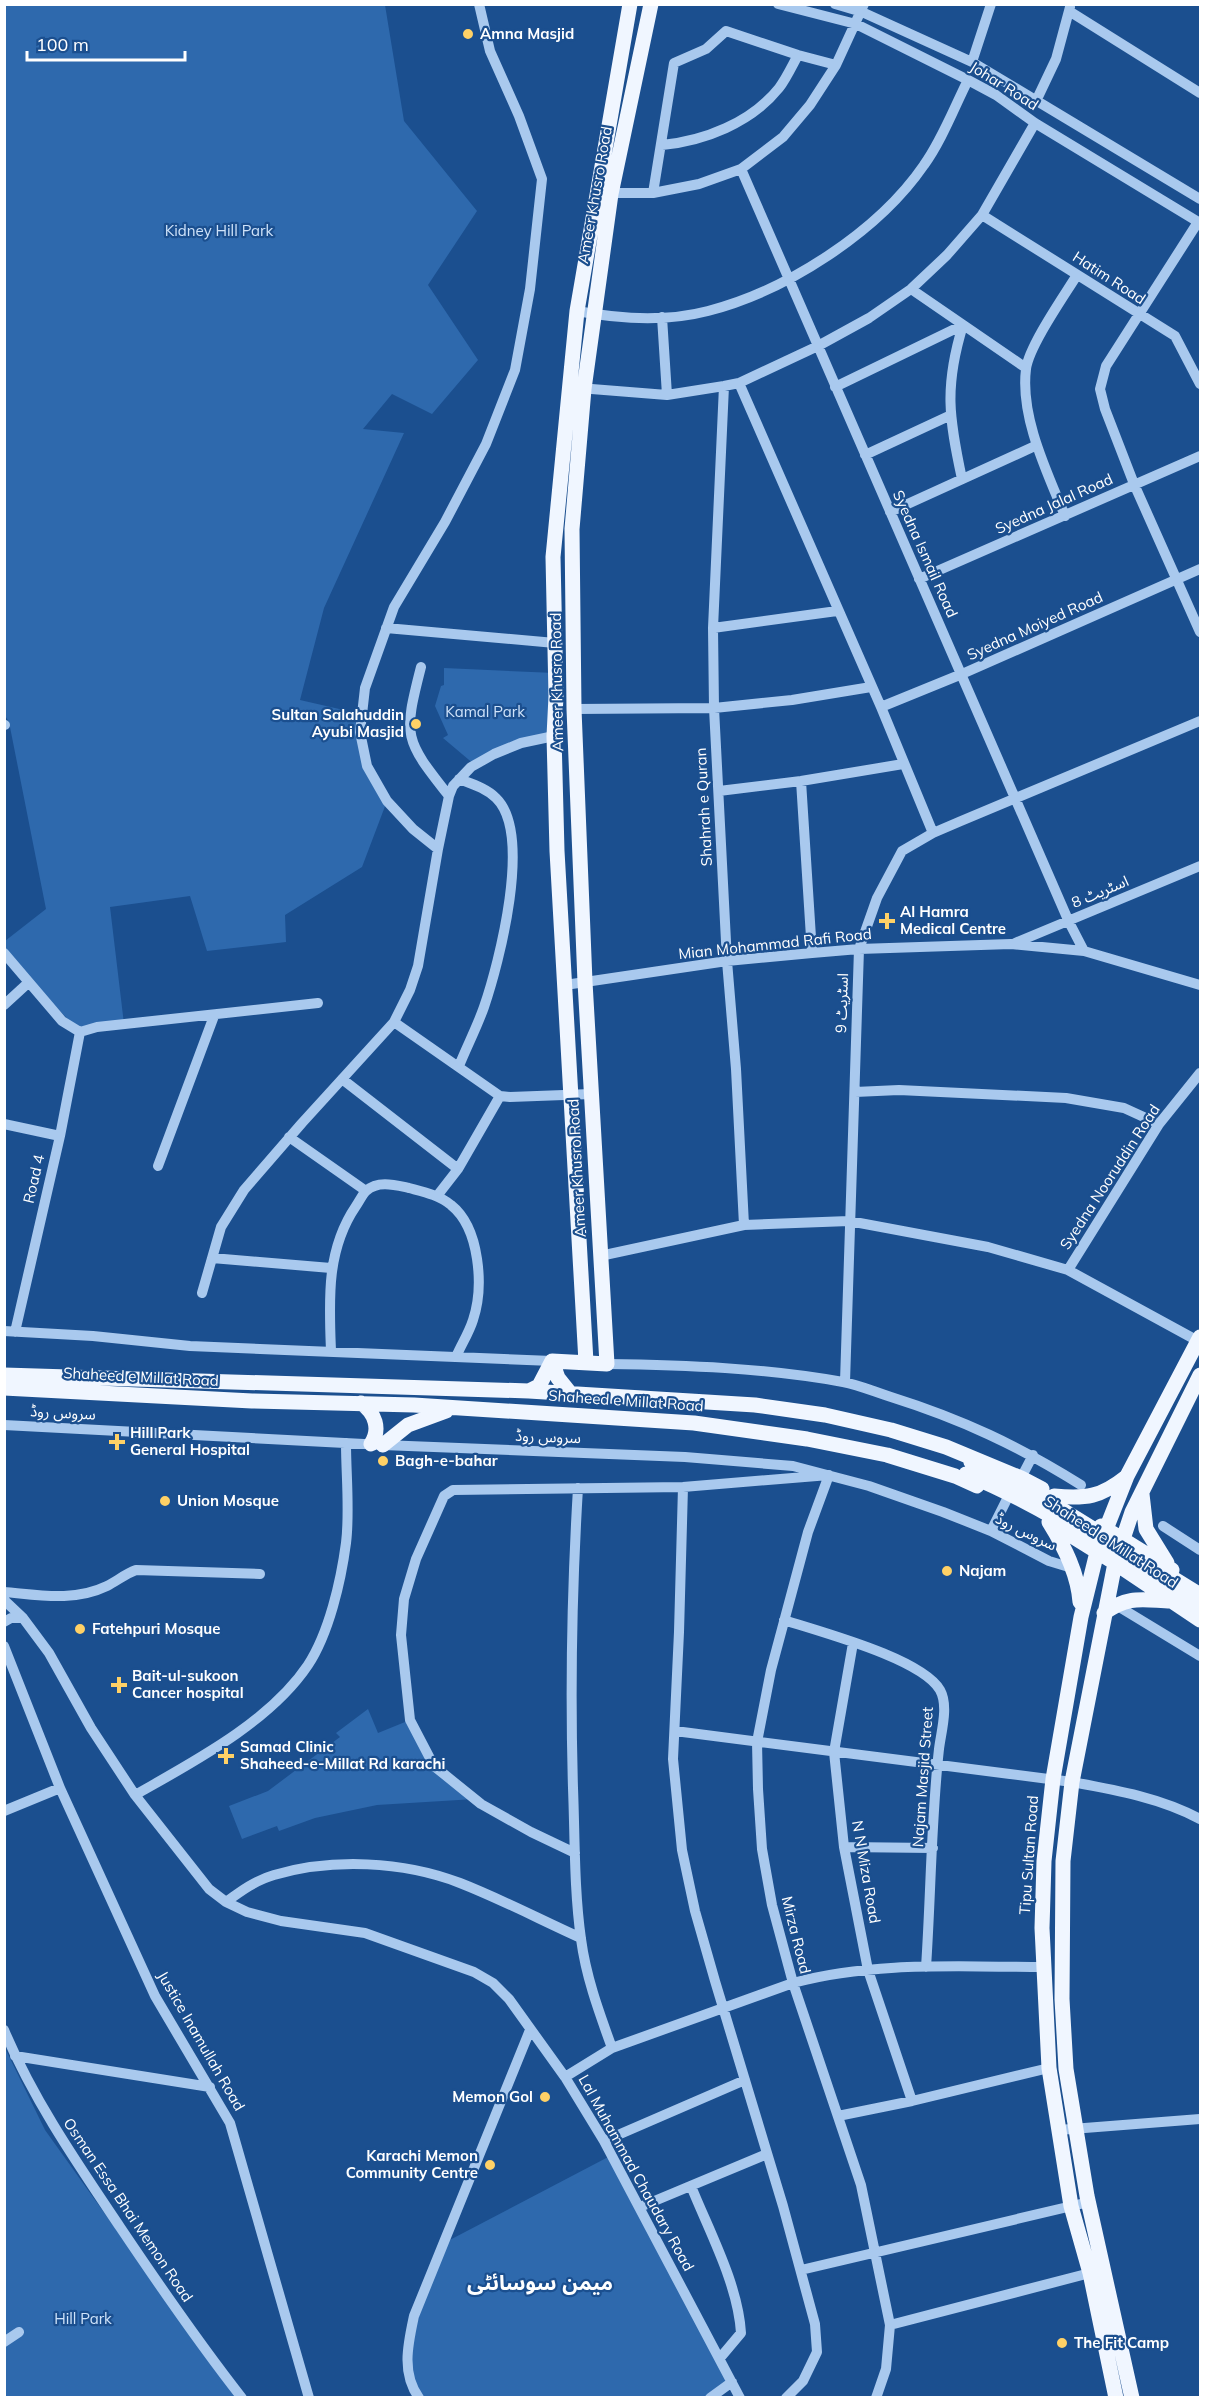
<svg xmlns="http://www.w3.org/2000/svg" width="1205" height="2402" viewBox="0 0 1205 2402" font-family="Mulish,'Noto Sans Arabic',sans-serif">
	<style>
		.green { fill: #2e69ad }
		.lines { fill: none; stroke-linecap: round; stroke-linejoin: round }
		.minor { stroke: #a9c9ee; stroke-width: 10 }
		.major { stroke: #f0f6ff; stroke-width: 15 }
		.major-bridge { stroke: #f0f6ff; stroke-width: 15 }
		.poi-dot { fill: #ffd166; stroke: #1b4f8f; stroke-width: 2 }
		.labels { text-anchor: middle; stroke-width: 4.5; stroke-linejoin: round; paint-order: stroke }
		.poi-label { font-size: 15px; font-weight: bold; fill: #fff; stroke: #1b4f8f; text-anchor: start }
		.street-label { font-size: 15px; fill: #fff; stroke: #1b4f8f }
		.park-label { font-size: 15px; fill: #cfe3fa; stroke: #1b4f8f }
		.district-label { font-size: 21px; font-weight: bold; fill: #fff; stroke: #1b4f8f }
	</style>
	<rect width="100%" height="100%" fill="#1b4f8f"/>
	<!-- green -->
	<path class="green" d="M4,5H385L404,121L477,211L428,285L478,360L432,414L392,394L363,429L404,433L324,608L300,700L361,714L367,766L387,801L362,867L285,915L286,942L207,951L190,896L110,907L124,1024L80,1032L5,953V941L46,909L9,722L4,714Z
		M444,668L555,673L554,736L475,765L443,738L448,735L435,706L441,686L444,685Z
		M368,1709L378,1733L410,1720L434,1765L475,1799L377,1805L315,1818L279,1831L277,1826L242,1839L229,1806L268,1791L340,1737L336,1733Z
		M4,2046L45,2130L236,2397H5Z
		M612,2155L732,2382L714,2398H419L407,2350L444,2243Z"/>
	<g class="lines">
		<!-- minor -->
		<path class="minor" d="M778,4L856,24L968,80L996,95L1035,123L1200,223
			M835,4L862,12L972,62L1200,199
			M1069,11L1200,93
			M972,62L991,4
			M1037,99L1056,59L1070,7
			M662,145C704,141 751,123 779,88C786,79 792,66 798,55
			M741,169L1069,922L1084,951
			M606,193H653L699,184L741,169L783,137L810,105L836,65L864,4
			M653,193L674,63L706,49L726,31L798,55L836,65
			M982,215L1175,336L1200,384
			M1198,222L1106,366L1100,389L1105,409L1134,484L1200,632
			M911,289L1026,368
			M577,311C619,319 666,322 708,311C786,291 878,232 924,165C942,140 954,108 968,80
			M662,317L667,395
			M739,383L881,707L933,833
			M724,386L713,628L714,708L727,961L736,1069L744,1225
			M835,387L963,325
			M579,388L667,395L724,386L739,383L818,346L869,318L911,289L947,255L982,215L1035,123
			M865,455L951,415
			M962,479C949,418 944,387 963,325
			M890,512L1035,446
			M1065,516C1047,472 1020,417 1026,369C1029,346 1064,296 1077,275
			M919,579L1200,456
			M386,628L555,643
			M713,628L837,611
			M421,667C403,737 404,739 449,796
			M881,707L962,674L1200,569
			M574,709L714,708L792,700L871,687
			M4,725H5
			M801,781L812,953
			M719,791L801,781L903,764
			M438,849L413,829L387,801L367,766L360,732L365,688L394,607L445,522L486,444L515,370L530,289L542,179L519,116L490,51L479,4
			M1015,943L1200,866
			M4,953L62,1021L80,1032
			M565,985L727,961L812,953L859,949L1011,944L1084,951L1200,985
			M4,1005L28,983
			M394,1022L500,1096L510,1097L591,1094
			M80,1032L97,1027L318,1003
			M459,1066C467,1046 477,1027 484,1007C499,963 533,834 496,798C486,788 472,784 459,779
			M342,1079L458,1169
			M855,1092L899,1090L1066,1098L1124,1108L1159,1124
			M4,1124L60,1136
			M289,1137L366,1191
			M158,1166L214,1016
			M437,1196L458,1169L500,1096
			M600,1256L744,1225L849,1221L988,1247L1068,1270L1198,1341
			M212,1258L331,1268
			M1068,1270L1159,1124L1200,1073
			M202,1293L221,1227L244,1190L302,1123L394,1022L410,990L418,966L438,849L449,796L453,786L471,767L494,754L521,743L554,736
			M4,1331L93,1336L190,1346L552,1361
			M15,1332L60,1136L80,1032
			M331,1351C329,1300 326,1250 356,1206C359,1202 362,1195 366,1191C378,1180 395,1185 409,1188C424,1192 439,1195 451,1205C480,1228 484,1287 473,1320C469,1333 461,1345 456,1357
			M607,1364C686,1365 765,1368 843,1382C859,1385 875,1392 891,1397C961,1419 1019,1446 1081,1485
			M845,1382L859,949L877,898L902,851L933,833L961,821L1200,721
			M4,1425L383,1445L685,1457L793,1466L869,1486L943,1512L991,1531L1049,1561L1072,1568
			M1021,1478L1033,1455
			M683,1487L679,1632L673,1759L682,1850L695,1911L715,1981L783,2206L815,2324L817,2352L803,2381L786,2398
			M578,1488C572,1588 570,1688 573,1788C575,1838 574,1889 581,1939C586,1977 599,2012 612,2048
			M1163,1526L1200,1550
			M991,1531L1007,1499
			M4,1592C39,1595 74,1602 107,1586C117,1581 125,1574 136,1570L260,1574
			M4,1600L23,1618L49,1653L91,1728L135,1795L209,1889L226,1902L247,1912L281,1921L365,1933L474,1972L493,1983L509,1999L565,2077L604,2141L740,2398
			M1116,1605L1200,1656
			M784,1620C820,1632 921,1658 940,1690C949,1706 941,1732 939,1749C931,1821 931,1894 926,1967
			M4,1622L11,1618H23
			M853,1643L834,1752L844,1847L868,1970L912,2101
			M4,1646L60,1788L155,1996L230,2123L309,2398
			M675,1731L1072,1782C1116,1790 1161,1798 1200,1819
			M135,1795C193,1762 270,1722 308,1665C329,1633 341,1581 346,1543C350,1512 346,1475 346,1443
			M4,1811L60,1788
			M844,1847L933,1848
			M575,1853L531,1832L481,1804L434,1766L410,1720L401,1635L404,1599L416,1559L444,1496L453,1490L683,1487L829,1475L808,1532L771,1670L757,1742L758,1789L762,1849L772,1905L793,1983L861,2185L890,2325L886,2369L876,2398
			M226,1902C241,1891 256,1880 274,1875C332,1858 403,1861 460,1883C501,1899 541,1920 581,1938
			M4,2030C34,2101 77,2163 120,2227C159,2285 198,2342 242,2398
			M15,2056L210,2087
			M565,2077L612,2048L793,1983C873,1961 960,1967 1043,1967
			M838,2116L912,2101L1049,2068
			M1059,2130L1200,2119
			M604,2141L745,2080
			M691,2186C709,2231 738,2284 741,2333L720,2358
			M640,2207L767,2154
			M801,2270L1089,2202
			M890,2325L1090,2273
			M4,2342L19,2332
			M419,2398C401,2373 408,2344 414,2316L530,2030
			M710,2398L732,2382"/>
		<!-- major -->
		<path class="major" d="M552,1361L607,1364L585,982L574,709L572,529L584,389L611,194L651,4
			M552,1361L558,1378L570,1393
			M586,1362L557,851L554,736L556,696L553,557L577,311L630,4
			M4,1375L529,1391L755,1405L825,1415L891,1430L946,1447L1021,1478L1042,1489
			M4,1388L252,1401L414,1405L694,1423L807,1439L887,1455L955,1476L977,1486
			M529,1391L539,1386L552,1361
			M361,1403C375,1413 381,1429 371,1444
			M383,1445L408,1425L446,1411
			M1142,1494L1146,1529L1167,1563
			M1054,1496C1086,1499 1101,1497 1126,1477
			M1049,1522C1064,1546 1078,1573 1080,1602
			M1101,1526L1172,1570
			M1062,1530L1115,1563L1200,1620
			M1104,1613C1129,1595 1142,1600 1171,1601
			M1116,2398L1090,2273L1071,2206L1049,2068L1042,1928L1044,1861L1053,1779L1081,1617L1097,1552L1127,1476L1200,1337
			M1132,2398L1087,2196L1066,2069L1062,1999L1063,1861L1072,1782L1115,1563L1132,1512L1200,1375"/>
		<!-- major-bridge -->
		<path class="major-bridge" d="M971,1462L1035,1493L1200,1595
			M966,1474C1049,1508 1124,1561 1200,1609"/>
	</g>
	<!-- markers -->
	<g class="poi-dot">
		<circle cx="468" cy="34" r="6"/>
		<circle cx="416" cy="724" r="6"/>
		<path d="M884 912h6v6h6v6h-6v6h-6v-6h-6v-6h6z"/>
		<path d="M114 1433h6v6h6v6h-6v6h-6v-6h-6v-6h6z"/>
		<circle cx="383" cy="1461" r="6"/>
		<circle cx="165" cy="1501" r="6"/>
		<circle cx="947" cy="1571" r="6"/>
		<circle cx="80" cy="1629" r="6"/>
		<path d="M116 1676h6v6h6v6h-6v6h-6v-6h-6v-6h6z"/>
		<path d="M223 1747h6v6h6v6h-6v6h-6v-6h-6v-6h6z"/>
		<circle cx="545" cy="2097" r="6"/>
		<circle cx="490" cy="2165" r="6"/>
		<circle cx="1062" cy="2343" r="6"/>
	</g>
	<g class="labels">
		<!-- poi labels -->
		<g class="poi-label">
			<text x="480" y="39">Amna Masjid</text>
			<text x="404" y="720" text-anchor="end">Sultan Salahuddin<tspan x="404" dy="17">Ayubi Masjid</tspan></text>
			<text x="900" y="917">Al Hamra<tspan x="900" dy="17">Medical Centre</tspan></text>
			<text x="130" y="1438">Hill Park<tspan x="130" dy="17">General Hospital</tspan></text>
			<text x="395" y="1466">Bagh-e-bahar</text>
			<text x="177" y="1506">Union Mosque</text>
			<text x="959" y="1576">Najam</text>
			<text x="92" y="1634">Fatehpuri Mosque</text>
			<text x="132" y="1681">Bait-ul-sukoon<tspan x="132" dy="17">Cancer hospital</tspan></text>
			<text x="240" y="1752">Samad Clinic<tspan x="240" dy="17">Shaheed-e-Millat Rd karachi</tspan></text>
			<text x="533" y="2102" text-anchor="end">Memon Gol</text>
			<text x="478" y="2161" text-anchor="end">Karachi Memon<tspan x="478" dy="17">Community Centre</tspan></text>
			<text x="1074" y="2348">The Fit Camp</text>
		</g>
		<!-- street labels -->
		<g class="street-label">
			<text transform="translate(1004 86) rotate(32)" y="5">Johar Road</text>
			<text transform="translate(595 195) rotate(-80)" y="5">Ameer Khusro Road</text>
			<text transform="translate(1109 278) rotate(33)" y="5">Hatim Road</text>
			<text transform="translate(1054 504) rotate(-24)" y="5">Syedna Jalal Road</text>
			<text transform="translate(925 554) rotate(66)" y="5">Syedna Ismail Road</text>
			<text transform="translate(1035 626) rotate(-24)" y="5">Syedna Moiyed Road</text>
			<text transform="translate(557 682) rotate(-91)" y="5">Ameer Khusro Road</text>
			<text transform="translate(704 807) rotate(-93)" y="5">Shahrah e Quran</text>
			<text transform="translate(1100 892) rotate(-23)" y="5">اسٹریٹ 8</text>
			<text transform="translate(775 944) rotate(-6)" y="5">Mian Mohammad Rafi Road</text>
			<text transform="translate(842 1003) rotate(-88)" y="5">اسٹریٹ 9</text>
			<text transform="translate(577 1168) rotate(-93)" y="5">Ameer Khusro Road</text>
			<text transform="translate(1110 1177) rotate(-57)" y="5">Syedna Nooruddin Road</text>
			<text transform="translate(34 1179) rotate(-77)" y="5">Road 4</text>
			<text transform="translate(141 1377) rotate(3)" y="5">Shaheed e Millat Road</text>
			<text transform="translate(626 1401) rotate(4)" y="5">Shaheed e Millat Road</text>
			<text transform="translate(63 1413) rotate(3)" y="5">سروس روڈ</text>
			<text transform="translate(548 1437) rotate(2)" y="5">سروس روڈ</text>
			<text transform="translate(1026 1532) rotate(26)" y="5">سروس روڈ</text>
			<text transform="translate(1111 1542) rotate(33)" y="5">Shaheed e Millat Road</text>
			<text transform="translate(923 1777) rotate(-86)" y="5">Najam Masjid Street</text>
			<text transform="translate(1029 1855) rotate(-86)" y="5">Tipu Sultan Road</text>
			<text transform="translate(866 1872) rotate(80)" y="5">N N Miza Road</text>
			<text transform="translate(796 1935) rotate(76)" y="5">Mirza Road</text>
			<text transform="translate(201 2041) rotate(60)" y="5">Justice Inamullah Road</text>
			<text transform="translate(636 2173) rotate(61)" y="5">Lal Muhammad Chaudary Road</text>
			<text transform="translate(128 2210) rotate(56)" y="5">Osman Essa Bhai Memon Road</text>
		</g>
		<!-- park labels -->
		<g class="park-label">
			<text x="219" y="236">Kidney Hill Park</text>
			<text x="485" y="717">Kamal Park</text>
			<text x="83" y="2324">Hill Park</text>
		</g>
		<!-- district labels -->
		<g class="district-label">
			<text x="540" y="2290">میمن سوسائٹی</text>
		</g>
	</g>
	<!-- border -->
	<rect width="1205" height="2402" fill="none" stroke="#ffffff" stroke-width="12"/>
	<!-- scale -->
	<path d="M27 51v9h158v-9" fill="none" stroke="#ffffff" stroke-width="3"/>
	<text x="36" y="51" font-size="18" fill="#ffffff" stroke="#1b4f8f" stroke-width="4.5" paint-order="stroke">100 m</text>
</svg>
